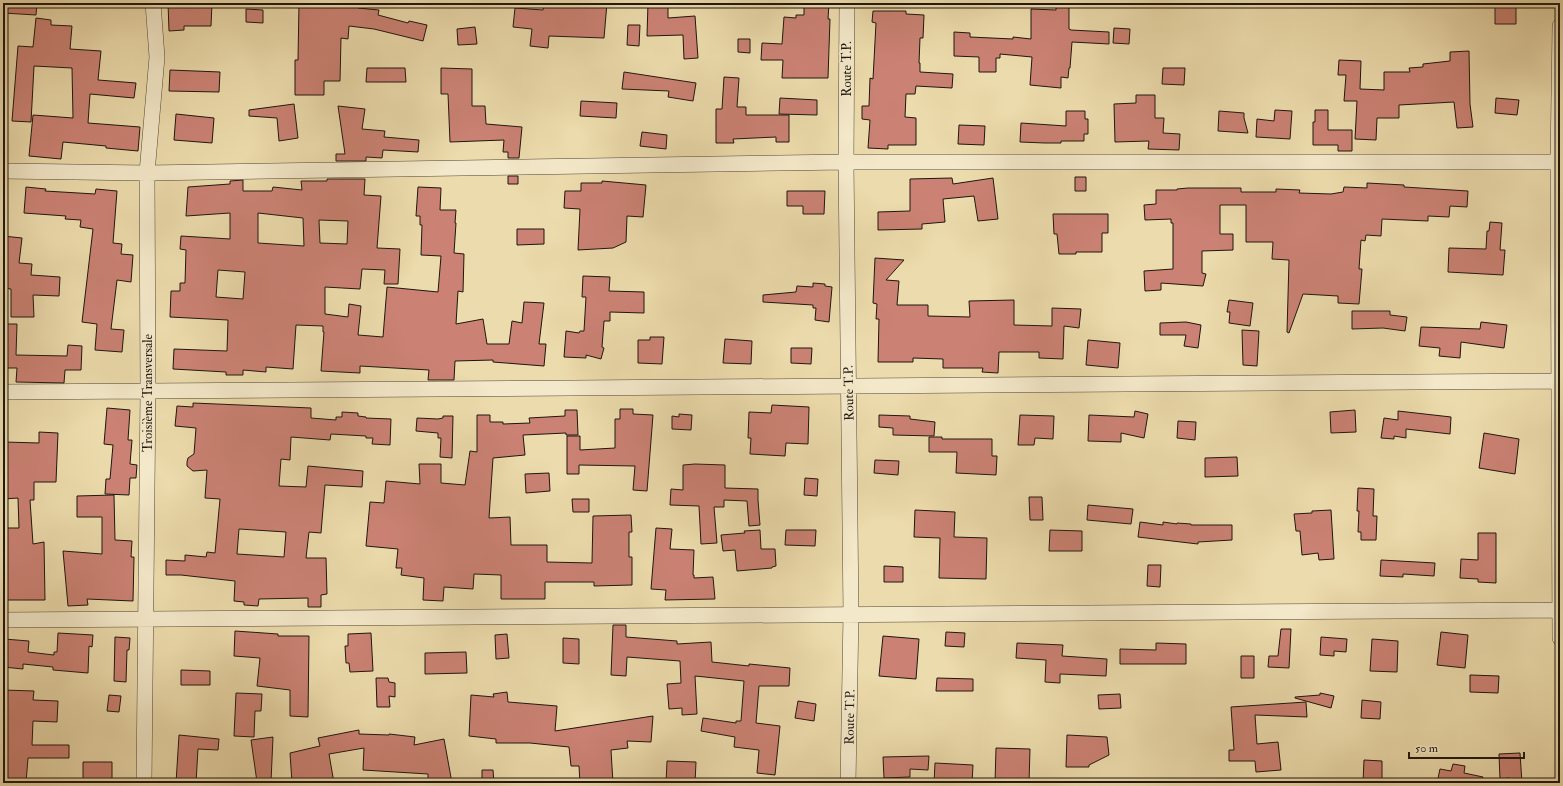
<svg xmlns="http://www.w3.org/2000/svg" width="1563" height="786" viewBox="0 0 1563 786" font-family="'IM FELL Double Pica',serif">
	<style>
		.building { fill: #cb8274; stroke: #1e160e; fill-rule: evenodd }
		.lines { fill: none; stroke-linecap: round; stroke-linejoin: round }
		.minor-casing { stroke: #524736; stroke-width: 16 }
		.minor { stroke: #f3e8c9; stroke-width: 15 }
		.labels { text-anchor: middle; stroke-width: 3; stroke-linejoin: round; paint-order: stroke }
		.street-label { font-size: 13px; fill: #1e160e; stroke: #f3e8c9 }
	</style>
	<rect width="100%" height="100%" fill="#ecdbac"/>
	<filter id="stains"><feTurbulence type="fractalNoise" baseFrequency=".005" numOctaves="4"/><feColorMatrix values="0 0 0 0 .2 0 0 0 0 .09 0 0 0 0 .02 0 0 0 .5 -.17"/></filter>
	<radialGradient id="worn" r=".72"><stop offset=".6" stop-color="#630" stop-opacity="0"/><stop offset="1" stop-color="#630" stop-opacity=".3"/></radialGradient>
	<!-- building -->
	<path class="building" d="M3,3H37L36,15L3,13Z
		M168,3H212L211,26H184V30L169,31Z
		M299,3H359L358,8L379,10L378,15L408,23L409,21L427,25L423,41L374,29L349,26L348,39L341,38L340,81H324V95H295V60H298Z
		M571,3H607L604,38L549,36L548,48L530,46L532,29L513,27L515,8L543,10L544,6L571,7Z
		M648,3H668V18L695,16L698,58L684,59L683,35L647,36Z
		M804,3H829L828,19H830L828,78H782L783,60H761L762,43L782,44L784,17L796,18V15H804Z
		M1056,3H1069V29L1071,30L1109,32V44L1072,42L1070,68H1069L1068,78L1061,77V88L1030,85L1032,57L1000,54V58H996V72H979V57L954,56V32L970,33V37L1013,39V37L1031,39V9L1056,10Z
		M1495,3H1516V24H1495Z
		M246,9L263,10V23L246,22Z
		M873,11H906V14L924,15L923,38H920L919,63H920V72L953,74L952,88L916,86L915,94H906L905,117L916,118V145H888V149L868,148L870,120L862,119V106H869L870,78L873,79L876,23L872,22Z
		M36,18L51,20V25L72,26L70,49L101,51L98,80L136,83L134,98L90,94L88,123L140,127L138,151L106,148V146L63,142L61,159L29,156L33,115L73,118L72,68L34,66L31,122L12,121L18,46L33,47Z
		M628,25H640L639,46L627,45Z
		M475,27L477,44L458,45L457,29Z
		M1114,28L1130,29L1129,44L1113,43Z
		M738,39H750V53L738,52Z
		M1469,51L1470,104L1473,127L1457,128L1454,102L1399,105V118H1377L1376,140L1355,139L1357,101H1344L1346,75H1338L1339,60L1361,61L1360,89L1384,90V72H1410L1409,68L1423,67V64L1450,61V52Z
		M367,68H405L406,82H366Z
		M441,68L472,69V106H485L486,124L522,127L519,158H508V152H503L504,140L450,142L448,94H441Z
		M1163,68H1185L1184,85L1162,84Z
		M170,70L220,72L219,92L169,91Z
		M624,72L696,83L693,101L668,97L669,91L622,89Z
		M724,77L739,78L737,107H746V115H789V142H776V137L733,139L734,143H716V109H722Z
		M1136,95H1155V118H1164L1163,133L1180,134L1179,150L1148,149L1149,141L1115,142L1114,104L1136,103Z
		M780,98L817,100V115L779,114Z
		M1496,98L1519,100L1517,115L1495,113Z
		M581,101L617,103L616,118L580,116Z
		M294,104L298,138L279,141L277,118L249,116V110Z
		M338,106L365,109L362,129L385,131L384,137L419,140L418,152L383,150L382,158L366,157V161H336V154H345Z
		M1275,110L1292,111L1290,139L1256,137L1257,119L1274,121Z
		M1315,110H1328V130H1352V151H1338V145H1313V122H1315Z
		M1066,111H1085V119H1088V134H1084V141H1061V143H1045L1020,142L1021,123L1066,126Z
		M1219,111L1244,113V118L1248,133L1218,131Z
		M176,114L214,118L212,143L174,140Z
		M959,125L985,126L984,145L958,144Z
		M642,132L667,135L666,149L640,146Z
		M508,176H518V184H508Z
		M1075,177H1086V191H1075Z
		M952,178L953,184L993,178L998,219L978,221L974,196L943,199L945,222L922,224V229L878,230V212L910,211V179Z
		M327,179H365L364,195L381,196L377,248L400,249L398,284H384L385,270L362,269L360,289L325,287V314L348,317L349,304L361,306L358,335L383,337L387,287L438,292L441,256L421,255L422,225H420V216H416L418,187L441,188L440,210H456L455,223H456L454,253L464,254L463,292L458,291L456,324L483,319L487,344H509L512,321L522,323L524,302L544,303L539,344H546L544,366L493,362V360L455,361L454,380H428L429,370L360,366V373L321,371L324,332H323V326L296,325L293,369L266,367V372L243,370V375H226V372L173,369L174,349L227,351L228,320L170,317L171,291H180V283H185L186,250L180,249L181,236L230,239V213L186,216L188,187L230,184V181L243,180V191H272L273,187L302,190L301,181H327ZM258,213L303,218L304,246L258,243ZM319,220L348,221L347,244L320,243ZM218,270L245,272L243,299L216,297Z
		M602,181L646,185L643,217L627,216L626,242L613,248L578,250L580,209L564,208L565,191H581V183H602Z
		M1367,183L1404,185V187L1468,191L1467,207L1450,206L1449,217L1428,216V221L1382,219L1381,236L1366,235L1365,241L1361,240L1359,269H1362L1359,304L1338,303V296L1303,294L1289,333L1287,332L1289,260L1272,259L1273,242H1246V205H1220V234H1233V250L1202,251V273L1206,274L1203,286L1161,283V290L1145,291L1144,271L1173,269V223H1171V219L1145,220L1144,205L1156,204V190H1177V189L1188,188H1241V192H1276V189L1300,190L1299,193L1331,194L1343,192L1344,187L1367,188Z
		M26,187L46,189L45,191L95,194L96,189L117,191L113,243L122,244L121,254L133,255L131,282L117,280L111,329L124,330L122,352L95,350L97,324L82,322L93,229L80,227L81,220L65,219L66,216L24,213Z
		M787,191H825L824,214H803V206H787Z
		M1053,214H1108V233H1102V252H1076V254H1059L1057,234H1054Z
		M1490,222L1502,223L1500,250H1505L1503,275L1448,272L1449,248L1486,249L1487,231H1489Z
		M517,229H544V244L517,245Z
		M3,236L22,238L19,263L32,264L31,275L60,277L59,296L33,295L34,317H11V289L3,288Z
		M875,258L904,260L886,280L899,281L897,305H928V316L970,317L969,301L1014,300V325L1052,326V308L1081,309L1079,328L1064,326L1063,359L1039,358V352H999L998,373L982,372L983,368H943V359L913,358V362H878L879,319H876L877,304L873,303Z
		M583,276L610,277L609,291L644,292V313L610,312V321H604L602,347L604,348L601,359L586,355V358L564,357L566,331L579,333L580,331H584L586,297H582Z
		M813,283L825,284V286L832,287L829,322L815,320L816,308H813V305L763,302V295L796,292L797,286L813,287Z
		M1229,300L1253,303L1250,326L1229,323L1230,312H1227Z
		M1352,311H1390V315L1407,317L1405,331L1383,328L1352,329Z
		M1186,322L1201,325L1198,348L1184,346L1186,335H1160V323Z
		M1481,322L1507,325L1504,348L1461,342L1460,358L1439,356L1440,348L1419,346L1421,327L1480,329Z
		M3,324H17L16,355L67,356L68,345L82,346L81,370H65L64,383L16,382L17,368H3Z
		M1242,330L1259,331L1257,366L1243,365Z
		M650,337H664L662,364L638,363V340H650Z
		M725,339L752,341L751,364L723,363Z
		M1088,340L1120,343L1118,368L1086,365Z
		M791,348H812L811,364L791,363Z
		M193,403L311,408V418L336,420V417H342V412L358,413V416L366,417V418L391,419L390,445L372,444L373,438H366V436L331,434L330,440L291,437L290,460L281,459L279,486L306,487L308,466L363,471L362,487L325,485L321,533L309,532L306,558H326L327,594L321,595V607H308V598L259,599L258,606L244,605V602L234,601L235,581L181,575H166V560L185,561V555L206,557L207,552L215,553L220,499L205,498L207,470L193,471L187,466V462L188,458L194,454L196,428L175,426L177,406L193,407ZM239,529L286,532L284,557L237,554Z
		M772,405L809,407L808,444L786,443L785,456L750,454L751,438H748L749,412L771,413Z
		M107,408L130,410L128,440H132L130,464L137,465L136,478H130L129,495L105,494L106,479H110L113,445L104,444Z
		M620,409H633V414L653,415L647,491L633,490L635,466L579,465V474H567V436H580V450L615,448V419H620Z
		M565,410H577L578,435H566V433L523,435L525,455L493,458L489,518L510,517L511,545H547V562L592,563L593,516L631,515L632,532H629V557H632V585L594,586V582H545V599H501V575L474,574L473,589L444,587L443,601L423,600L424,578L401,575L402,568H396L398,549L366,546L370,502L384,503L386,481L420,484L419,464H441V483L465,485L470,451L477,452V415H490V422H503V424L530,423L529,418L565,416Z
		M1355,410L1356,432L1331,433L1330,412Z
		M1135,411L1148,414L1144,438L1121,433V442L1088,441L1089,415L1134,417Z
		M1398,411L1451,417L1450,434L1406,429V438L1394,436V439L1381,438L1384,418L1398,420Z
		M679,414L692,415L691,430L672,429V416L679,417Z
		M879,415L910,416V419L935,422L934,436L893,435V428L879,427Z
		M1020,415L1054,416L1053,439L1035,438L1034,445H1018Z
		M443,416H453L452,458L440,457L441,438H438V433L416,431L417,418L438,419L443,418Z
		M1178,421L1196,422L1195,440L1177,438Z
		M39,432L58,433L56,482H34V500H30L33,544L44,542L45,600H3V528H19L18,498L3,499L4,442L39,443Z
		M1484,433L1519,439L1515,474L1479,468Z
		M929,437H942V439H992V456H997L996,475L956,473L957,452H929Z
		M1237,457L1238,476L1205,477V458Z
		M875,460L899,461L898,475L874,473Z
		M695,464L725,465V488L758,489V500L760,525L749,526L747,501L724,500V507H714L717,543L701,544L699,506L670,505L671,489L683,490V465Z
		M549,473L550,491L526,493L525,474Z
		M805,478L818,479L817,496L804,495Z
		M1358,488L1374,489L1373,516H1377L1376,540H1361V532H1358L1359,511H1357Z
		M114,495L115,540L132,541L131,557H134L133,601L87,599L88,605L68,606L63,551L102,554V517H77V496Z
		M1029,497H1042L1043,520H1030Z
		M572,499H589V512H573Z
		M1088,505L1133,509L1131,524L1087,520Z
		M915,510L955,512L954,537L987,538L986,579L939,578L940,538L914,537Z
		M1331,510L1334,559L1319,560L1318,553L1302,555L1300,531H1296L1294,514L1312,513V511Z
		M1140,522L1163,525V522L1177,524V523L1191,524V525H1232V540L1198,542V544L1138,537Z
		M656,528L672,529L670,549L694,550L693,575H694V578L713,577L715,599L665,600L666,590L651,589Z
		M760,530L761,549H775L776,566L772,567V568L737,571L735,550L723,551L721,535L745,533L744,531Z
		M786,530H816L815,546L785,545Z
		M1050,530L1082,531V551H1049Z
		M1478,533H1496V583L1478,582V579L1460,578L1461,559L1478,560Z
		M1381,560L1435,563L1434,576L1403,574V577L1380,576Z
		M1148,565H1161L1160,587L1147,586Z
		M884,566L903,567V582H884Z
		M613,625H626V637L677,641V644L711,642L712,662L749,666V664L790,668L789,686H759L756,723L780,726L775,775L757,773L759,750L734,747L735,737L701,731L703,718L736,723V721H741L744,681L695,676L697,714L682,715V708L669,709L667,684L681,683L680,661L627,657L626,676L611,675Z
		M1281,629H1291L1289,668L1268,667L1269,656H1278Z
		M235,631L278,634V636H309L308,717L290,716V690L257,686L260,658L234,656Z
		M946,632L965,633L964,647L945,646Z
		M1441,632L1468,635L1465,668L1437,665Z
		M58,633L93,635L92,647L89,646L88,673L53,670V667L23,664V669L3,667L4,639L29,641L28,652L54,655V652H57Z
		M371,633L373,671L350,672L349,663H346L345,646H348V634Z
		M507,634L509,658L496,659L495,635Z
		M883,636L919,639L916,679L879,676Z
		M115,637L130,638L129,650H127L126,682L114,681Z
		M1321,637L1347,639L1346,652L1334,651V656L1320,655Z
		M563,638L579,639V664L563,663Z
		M1372,639L1398,641L1397,672L1370,671Z
		M1017,643L1063,645L1062,656L1107,659L1106,676L1060,674V683L1045,682L1046,660L1016,658Z
		M1156,643L1186,644V664H1120V649L1156,650Z
		M466,652L467,673L425,674V653Z
		M1241,656H1254V678H1241Z
		M181,670L210,671V685H181Z
		M1470,675L1499,676L1498,693L1470,692Z
		M376,678H388L389,682L395,683V697L389,696L390,707H377Z
		M937,678L973,679V691H936Z
		M3,690L34,691L33,700L58,701L57,722L33,721L32,745H69V758H28L26,783H3Z
		M507,692L508,702L557,706L555,731L653,716L651,742L627,741L628,748L611,750L613,783H580L579,766H571L569,747L530,743H496V739L469,736L471,695L494,697L493,694Z
		M236,693L262,694L261,711H255L254,737L234,736Z
		M1320,693L1334,696L1331,708L1295,698V697L1320,695Z
		M1120,694L1121,708L1099,709L1098,695Z
		M109,695L121,696L119,712L107,711Z
		M1362,700L1381,702L1380,719L1361,718Z
		M798,701L816,704L814,721L795,718Z
		M1306,702L1307,717L1255,715L1257,744L1278,742L1281,770L1256,772L1255,761H1229V750H1234L1231,707Z
		M359,730V734L389,735V734L415,737L414,745L444,739L452,783H428V774L363,770L364,748L329,754L334,783H292L290,753L320,746L318,738Z
		M179,735L219,739L218,750L198,749L196,783H176Z
		M1067,735L1107,737L1109,755L1089,765V767H1066Z
		M273,737L271,782H257L251,740Z
		M996,748L1030,749L1029,783H995Z
		M1520,753L1522,783H1509V778L1500,779L1499,754Z
		M929,756L928,770L910,769V777L884,778L883,757Z
		M1364,760L1382,761V783H1363Z
		M667,761L696,762L695,783H666Z
		M83,762H112V783H83Z
		M935,763L973,765L972,783H934Z
		M1453,764L1465,766L1464,773L1483,777L1482,783H1437L1440,769L1451,771Z
		M482,770H493L494,783H482Z"/>
	<g class="lines">
		<!-- minor casing -->
		<g class="minor-casing">
			<path id="minor" d="M847,3L846,162L851,614L848,783
				M1560,26L1558,162L1560,638
				M3,171L147,173L846,162H1560
				M3,392L1560,381
				M3,620L1560,610
				M144,783L148,391L147,173L157,57L153,3"/>
		</g>
		<!-- minor -->
		<use href="#minor" class="minor"/>
	</g>
	<g class="labels">
		<!-- street labels -->
		<g class="street-label">
			<text transform="translate(846 69) rotate(-90)" y="5">Route T.P.</text>
			<text transform="translate(147 393) rotate(-90)" y="5">Troisième Transversale</text>
			<text transform="translate(848 393) rotate(-91)" y="5">Route T.P.</text>
			<text transform="translate(849 717) rotate(-89)" y="5">Route T.P.</text>
		</g>
	</g>
	<!-- margin -->
	<rect width="1563" height="786" fill="none" stroke="#ecdbac" stroke-width="16"/>
	<rect x="4" y="4" width="1555" height="778" fill="none" stroke="#1e160e" stroke-width="2"/>
	<rect x="8" y="8" width="1547" height="770" fill="none" stroke="#1e160e"/>
	<!-- scale -->
	<path d="M1409 752v6h115v-6" fill="none" stroke="#1e160e" stroke-width="2"/>
	<text x="1415" y="752" font-size="12" fill="#1e160e" stroke="#f3e8c9" stroke-width="3" paint-order="stroke">50 m</text>
	<rect width="100%" height="100%" filter="url(#stains)"/>
	<rect width="100%" height="100%" fill="url(#worn)"/>
</svg>
